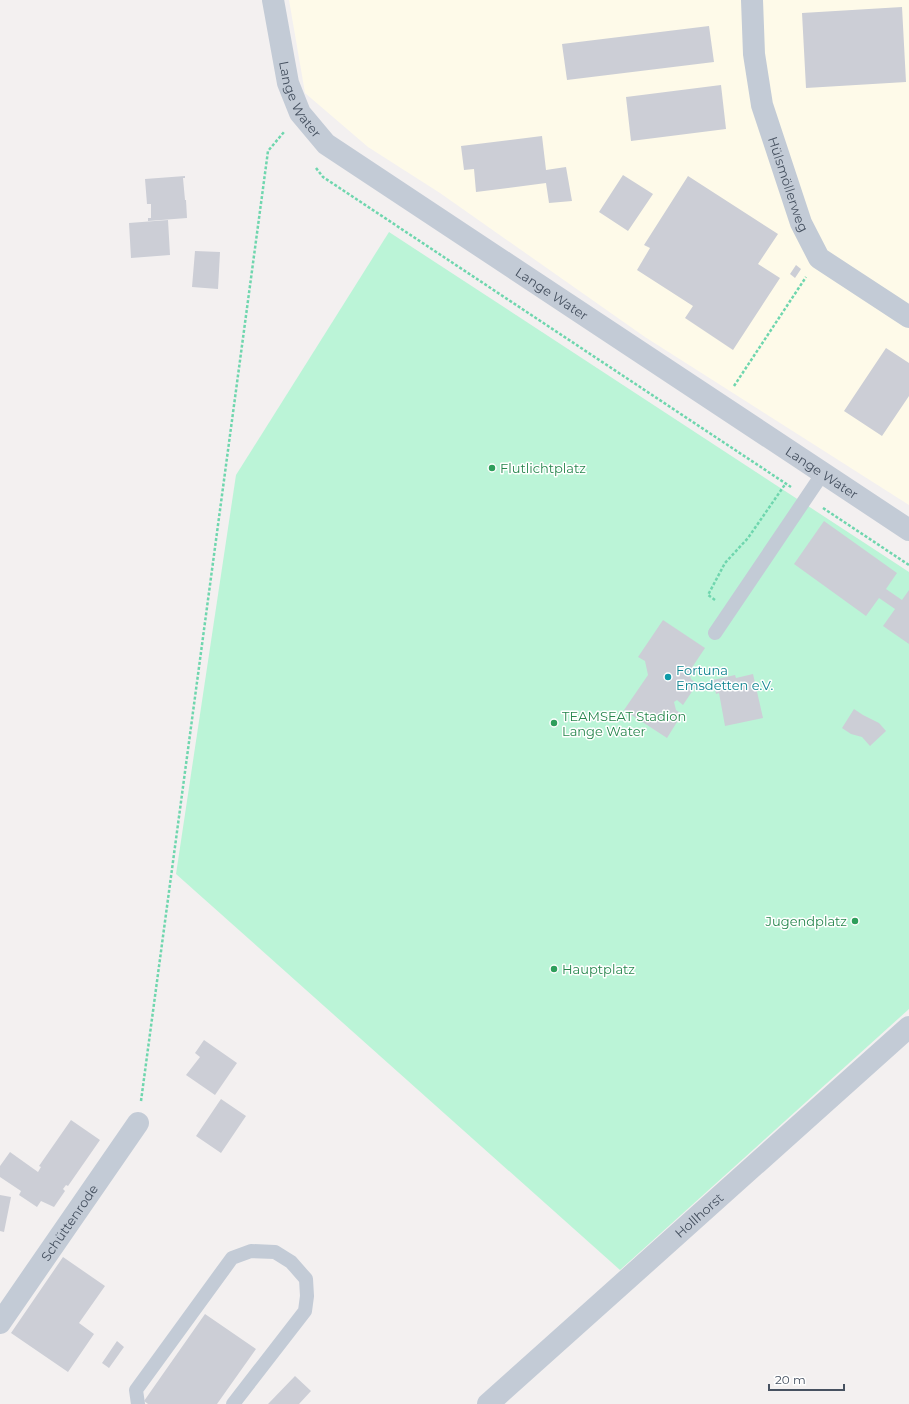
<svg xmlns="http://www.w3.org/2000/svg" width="909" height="1404" viewBox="0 0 909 1404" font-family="Montserrat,sans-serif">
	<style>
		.commercial { fill: #fefae9 }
		.green { fill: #bbf4d7 }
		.building { fill: #ccced6 }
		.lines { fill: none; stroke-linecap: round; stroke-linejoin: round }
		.path { stroke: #6fd6ae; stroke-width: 2.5; stroke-dasharray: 3 2; stroke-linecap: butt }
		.service { stroke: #c3cbd6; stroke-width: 14 }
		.minor { stroke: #c3cbd6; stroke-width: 22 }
		.leisure-dot { fill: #2e9e5b; stroke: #fff; stroke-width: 1.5 }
		.culture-dot { fill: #0f9aa8; stroke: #fff; stroke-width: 1.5 }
		.labels { text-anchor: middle; stroke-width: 3; stroke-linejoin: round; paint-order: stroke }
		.street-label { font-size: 13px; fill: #465160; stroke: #fff }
		.leisure-label { font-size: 13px; fill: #27864d; stroke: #fff; text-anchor: start }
		.culture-label { font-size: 13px; fill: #0d838f; stroke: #fff; text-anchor: start }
	</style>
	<rect width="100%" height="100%" fill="#f3f0f0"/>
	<!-- commercial -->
	<path class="commercial" d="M289,0H909V505L645,337L440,193L368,147L305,93Z"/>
	<!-- green -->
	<path class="green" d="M389,232L909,572V1009L620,1270L176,874L236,475Z"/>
	<!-- building -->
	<path class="building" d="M902,7L906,82L806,88L802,13Z
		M709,26L714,62L567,80L562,44Z
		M721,85L726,129L631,141L626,97Z
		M542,136L546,170L566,167L572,201L549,203L546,183L476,192L474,169L464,170L461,146Z
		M623,175L653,194L628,231L599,212Z
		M185,176V178H183L185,200H186L187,218L148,221V218H151V204H147L145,179Z
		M688,176L778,234L758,264L780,278L733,350L685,318L693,306L637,270L650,248L644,245Z
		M168,220L170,255L131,258L129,223Z
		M195,251L220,252L218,289L192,287Z
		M796,265L801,269L795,278L790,274Z
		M886,348L909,363V396L882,436L844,411Z
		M824,521L897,573L886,589L902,600L909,590V644L883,626L895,609L879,598L866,616L794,564Z
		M663,620L705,648L689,672L691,679L697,684L683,705L677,700L674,702L676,710L682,714L667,738L624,710L648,675L645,661L638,657Z
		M753,674L763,718L725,726L719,693L716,694L713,680L735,675L736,678Z
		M854,709L863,715L879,723L886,731L870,746L862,737L851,734L842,728Z
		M204,1040L237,1063L215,1095L186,1075L200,1057L195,1053Z
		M221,1099L246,1116L221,1153L196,1136Z
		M71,1120L100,1140L68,1186L66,1185L63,1189L65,1191L54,1207L41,1201L37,1207L19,1195L21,1191L0,1177V1166L10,1152L38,1172L41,1167L39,1166Z
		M0,1195L11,1197L4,1232L0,1231Z
		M63,1257L105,1286L79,1323L94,1334L68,1372L11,1333Z
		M205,1314L256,1349L217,1404H148L144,1401Z
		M117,1341L124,1347L109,1368L102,1363Z
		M295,1376L311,1391L299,1404H268Z"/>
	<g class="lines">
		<!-- path -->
		<path class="path" d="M316,168L323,177L791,487
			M734,386L806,277
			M823,508L909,565
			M715,600L708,595L725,563L748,538L786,483
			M141,1101L268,151L284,132"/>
		<!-- service -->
		<path class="service" d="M715,633L823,473
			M138,1404L136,1390L232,1258L251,1251L275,1252L291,1262L306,1279L307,1296L305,1311L233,1404"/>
		<!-- minor -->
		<g class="minor">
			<path id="s1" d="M273,0L288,83L300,113L326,144L909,530"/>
			<path id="s2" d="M752,0L754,54L762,105L801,223L819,258L909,317"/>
			<path id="s3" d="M0,1323L138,1123"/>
			<path id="s4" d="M488,1404L909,1027"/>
		</g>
	</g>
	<!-- markers -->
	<g class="leisure-dot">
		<circle cx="492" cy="468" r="4"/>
		<circle cx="554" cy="723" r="4"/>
		<circle cx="855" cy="921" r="4"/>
		<circle cx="554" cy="969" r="4"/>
	</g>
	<circle class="culture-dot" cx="668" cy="677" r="4"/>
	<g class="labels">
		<!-- street labels -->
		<g class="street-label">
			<text dy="5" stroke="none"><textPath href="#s1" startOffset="104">Lange Water</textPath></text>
			<text dy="5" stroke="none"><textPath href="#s2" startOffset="189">Hülsmöllerweg</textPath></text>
			<text dy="5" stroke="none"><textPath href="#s1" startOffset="428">Lange Water</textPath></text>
			<text dy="5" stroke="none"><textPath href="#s1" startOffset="752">Lange Water</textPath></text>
			<text dy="5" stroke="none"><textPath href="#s4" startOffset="283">Hollhorst</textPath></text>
			<text dy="5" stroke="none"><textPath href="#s3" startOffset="122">Schüttenrode</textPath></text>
		</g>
		<!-- leisure labels -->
		<g class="leisure-label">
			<text x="500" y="473">Flutlichtplatz</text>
			<text x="562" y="721">TEAMSEAT Stadion<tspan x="562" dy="15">Lange Water</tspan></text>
			<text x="847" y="926" text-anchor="end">Jugendplatz</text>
			<text x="562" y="974">Hauptplatz</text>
		</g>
		<!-- culture labels -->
		<g class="culture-label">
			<text x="676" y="675">Fortuna<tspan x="676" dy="15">Emsdetten e.V.</tspan></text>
		</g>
	</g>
	<!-- scale -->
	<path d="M769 1384v6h75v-6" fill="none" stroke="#465160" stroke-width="2"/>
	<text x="775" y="1384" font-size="12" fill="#465160" stroke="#ffffff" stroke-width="3" paint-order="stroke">20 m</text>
</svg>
